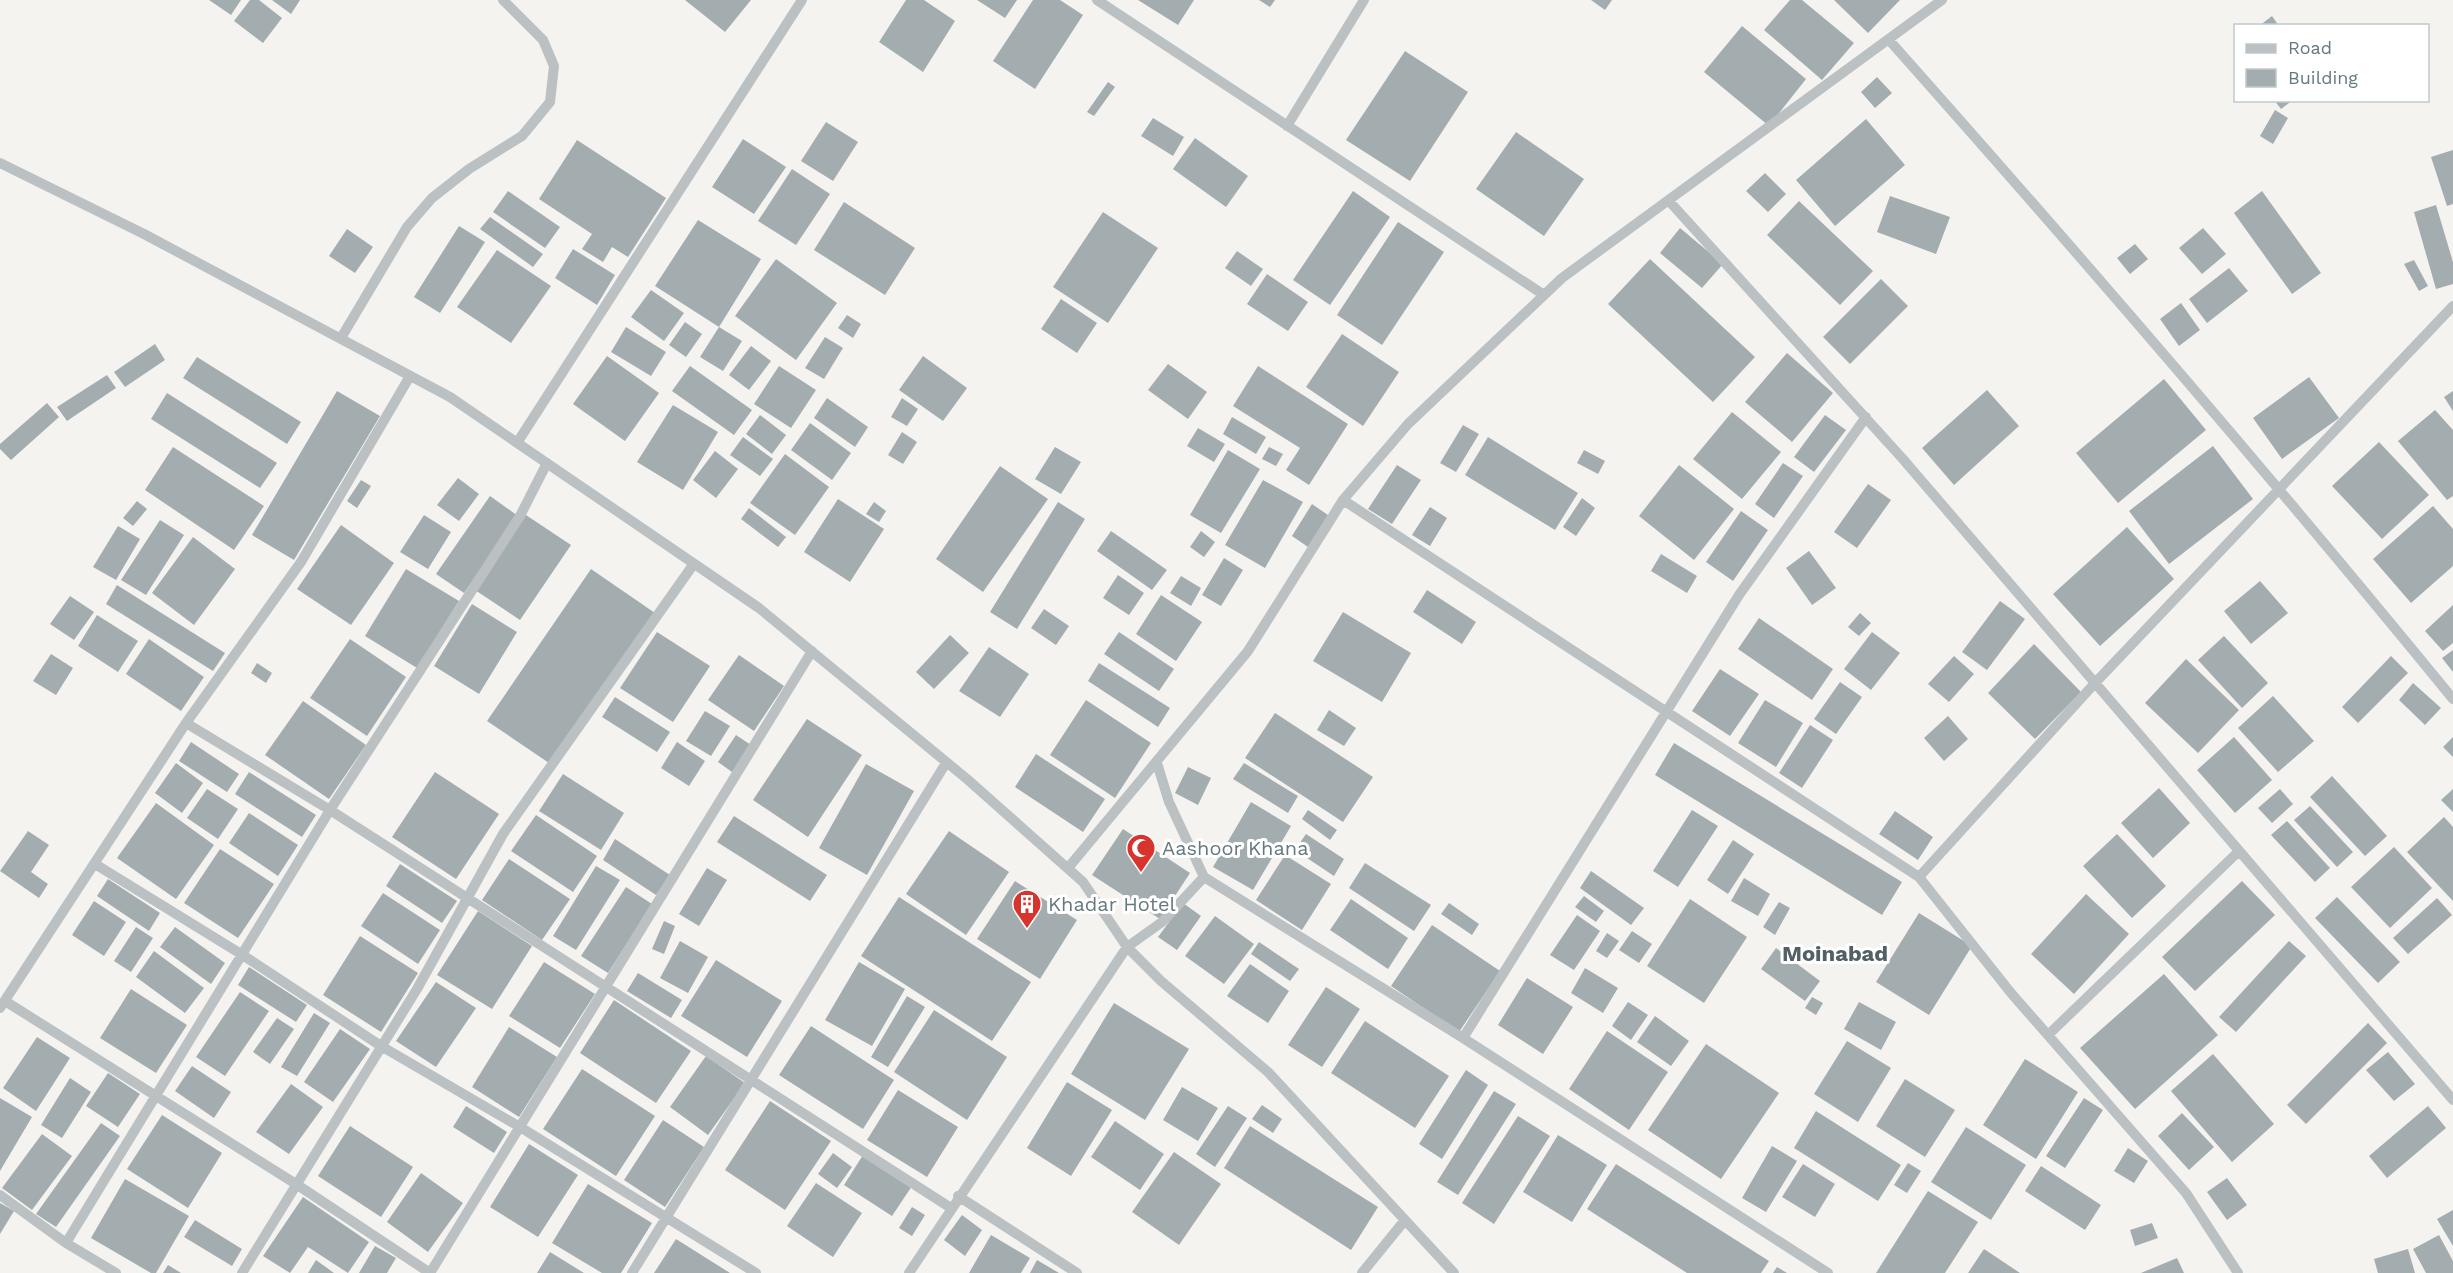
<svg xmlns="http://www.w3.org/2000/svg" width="2453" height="1273" viewBox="0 0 2453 1273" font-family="'Work Sans',sans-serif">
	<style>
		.building { fill: #a3adaf }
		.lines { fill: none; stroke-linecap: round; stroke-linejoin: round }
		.minor { stroke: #bbc0c2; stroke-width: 10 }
		.labels { text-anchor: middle; stroke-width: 6; stroke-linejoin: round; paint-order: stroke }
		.poi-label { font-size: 20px; fill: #65797f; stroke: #fff; text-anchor: start }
		.quarter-label { font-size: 22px; font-weight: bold; fill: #526065; stroke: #fff }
	</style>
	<rect width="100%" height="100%" fill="#f4f3f0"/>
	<!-- building -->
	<path class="building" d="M209,0H241L231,15Z
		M250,0H259L282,18L263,43L234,21Z
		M272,0H300L291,14Z
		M685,0H751L725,32Z
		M906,0H924L955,21L923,72L879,42Z
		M977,0H1017L1005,18Z
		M1033,0H1060L1083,15L1035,89L993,61Z
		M1138,0H1194L1178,25Z
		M1259,0H1275L1270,7Z
		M1591,0H1612L1605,10Z
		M1790,0H1802L1854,43L1822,80L1764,30Z
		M1834,0H1900L1868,33Z
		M2272,16L2279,26H2259Z
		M1742,26L1806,79L1769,126L1704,72Z
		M1405,51L1468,92L1410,181L1346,140Z
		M1877,77L1892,93L1875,108L1861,92Z
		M1108,82L1115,87L1094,116L1087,112Z
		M2274,100H2293L2281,109Z
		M2275,110L2288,118L2273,144L2260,136Z
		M1153,118L1184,137L1173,156L1141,136Z
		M1866,119L1905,165L1835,226L1796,180Z
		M826,122L858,142L833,181L801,161Z
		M1516,132L1584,179L1544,236L1476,189Z
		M1195,138L1248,176L1226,207L1173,169Z
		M743,139L786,167L754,214L712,187Z
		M577,140L666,198L628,257L612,247L603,262L582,249L592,234L539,199Z
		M2453,150V204L2447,206L2431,157Z
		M792,169L830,194L796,245L758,221Z
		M1765,173L1786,194L1768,212L1746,191Z
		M508,191L560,227L545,248L493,212Z
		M1353,191L1390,217L1330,305L1293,280Z
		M2262,191L2321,273L2292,294L2234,213Z
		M1890,196L1950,217L1936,254L1877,232Z
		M1799,201L1873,271L1840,305L1767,235Z
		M844,202L915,248L885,295L814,250Z
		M2436,205L2453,262V284L2436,289L2414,212Z
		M1103,212L1158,248L1108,323L1053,287Z
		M490,217L543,254L533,267L480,229Z
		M698,220L761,259L719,327L655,286Z
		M1398,222L1444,252L1382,345L1337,315Z
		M459,226L485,242L440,313L414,297Z
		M1680,228L1723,264L1702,288L1660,253Z
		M2203,228L2226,254L2202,274L2179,248Z
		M347,229L373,247L355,273L329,256Z
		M2135,244L2148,259L2130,274L2117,258Z
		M573,249L615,275L597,305L555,278Z
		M497,250L551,286L511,343L457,307Z
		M1237,251L1263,269L1251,286L1225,268Z
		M776,259L837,303L796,360L735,316Z
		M1650,259L1755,357L1713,402L1608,304Z
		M2414,260L2428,286L2419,291L2404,264Z
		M2229,268L2248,291L2207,323L2189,299Z
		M1267,274L1308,302L1288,331L1247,304Z
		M1881,279L1908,306L1850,364L1823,337Z
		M651,290L684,313L664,341L631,317Z
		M1061,299L1097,323L1077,353L1041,329Z
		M2181,303L2200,330L2179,346L2160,319Z
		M847,315L861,324L853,338L838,328Z
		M685,322L702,334L686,357L669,345Z
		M626,327L666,352L651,376L611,352Z
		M719,327L742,341L723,371L700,357Z
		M1342,334L1399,372L1363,426L1306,387Z
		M825,337L843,348L824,379L805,368Z
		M155,344L165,360L125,387L114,372Z
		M751,346L771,361L749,390L729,375Z
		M1787,353L1833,393L1792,442L1745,402Z
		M607,356L659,393L625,441L573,404Z
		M923,356L967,388L943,421L899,390Z
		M197,357L301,422L287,444L183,378Z
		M1168,364L1207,392L1188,419L1148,390Z
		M690,366L752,410L734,435L672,391Z
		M779,366L816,390L791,428L754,404Z
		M1258,366L1348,424L1309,485L1286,470L1300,448L1233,406Z
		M107,375L116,388L67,421L57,407Z
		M2309,377L2339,418L2282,459L2253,418Z
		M2164,379L2206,430L2118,503L2076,453Z
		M1987,390L2019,426L1954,485L1922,448Z
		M337,391L380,416L294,560L252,535Z
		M2453,391V411L2444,397Z
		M167,393L277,463L260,488L151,419Z
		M827,398L868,427L855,447L814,418Z
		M902,398L918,409L907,426L891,417Z
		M47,403L59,417L11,460L0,449V444Z
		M673,405L718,432L683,490L637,462Z
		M2435,410L2453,430V496L2447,500L2398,441Z
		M1732,412L1781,452L1742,499L1693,459Z
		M760,415L786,435L772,454L746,434Z
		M1825,415L1846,430L1814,472L1794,457Z
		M1232,417L1266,437L1256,454L1223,434Z
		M810,423L851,453L832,480L791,450Z
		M1463,425L1479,434L1456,472L1440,463Z
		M1198,428L1225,444L1214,462L1187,446Z
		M902,432L917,442L903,464L888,455Z
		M743,437L773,459L760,476L730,455Z
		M1488,437L1578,493L1555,530L1465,475Z
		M2379,442L2429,495L2382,539L2332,486Z
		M2213,446L2253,499L2169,564L2129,511Z
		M173,447L264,506L234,550L145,490Z
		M1055,447L1081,462L1061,494L1035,479Z
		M1269,447L1283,454L1276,466L1262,459Z
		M1228,450L1260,469L1221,533L1190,515Z
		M1584,450L1605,461L1598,474L1577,463Z
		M715,451L738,469L716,498L693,480Z
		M785,454L829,487L795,535L750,503Z
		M1783,463L1803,476L1774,518L1755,504Z
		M1397,465L1421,480L1392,524L1368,509Z
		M1679,465L1734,509L1694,560L1639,516Z
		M1000,466L1048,499L983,592L936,559Z
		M458,478L479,494L459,521L437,505Z
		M361,480L371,486L357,508L347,501Z
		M1263,480L1303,502L1265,568L1225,545Z
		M1868,484L1891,500L1857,548L1834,532Z
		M490,496L518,516L464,593L436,574Z
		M1582,498L1595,508L1576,536L1563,527Z
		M838,499L884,529L850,582L804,552Z
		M137,501L147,509L133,526L123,518Z
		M874,502L886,511L879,522L866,514Z
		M1058,502L1085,519L1017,629L990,612Z
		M1312,504L1328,515L1308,547L1292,536Z
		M2433,506L2453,529V566L2411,603L2373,559Z
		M1430,507L1447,518L1430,546L1412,535Z
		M749,508L786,537L778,547L741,519Z
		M1741,511L1768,530L1733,581L1706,562Z
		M424,515L451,532L428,569L400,552Z
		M526,515L571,545L520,620L475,590Z
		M160,520L184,535L146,595L121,580Z
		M341,525L394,563L351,625L297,589Z
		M118,526L140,539L116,580L93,567Z
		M2127,527L2174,579L2100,646L2053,594Z
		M1111,531L1167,570L1152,590L1097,551Z
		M1201,531L1215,542L1204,557L1190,547Z
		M193,537L235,569L194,625L152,593Z
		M1809,551L1836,588L1812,605L1786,568Z
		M1661,554L1697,576L1687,593L1651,571Z
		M1224,558L1243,570L1221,606L1202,595Z
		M406,569L459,601L417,668L365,636Z
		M591,569L655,613L552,765L487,721Z
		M1118,575L1144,593L1129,615L1103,598Z
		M1181,576L1201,588L1191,606L1170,593Z
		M2260,581L2288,613L2251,644L2224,611Z
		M117,585L225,653L213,671L106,604Z
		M1427,590L1476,622L1462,644L1413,612Z
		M1161,595L1202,622L1176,661L1136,634Z
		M70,596L94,612L74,640L50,624Z
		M2000,601L2025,619L1987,670L1962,652Z
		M472,604L517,632L479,694L434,666Z
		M2453,605V643L2443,651L2425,631Z
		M1044,609L1069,626L1056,645L1031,628Z
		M1343,612L1411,653L1382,702L1313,661Z
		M1860,613L1871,623L1859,636L1848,627Z
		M97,615L138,641L118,672L78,646Z
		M1759,618L1833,669L1812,700L1738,649Z
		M657,632L710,666L673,722L620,688Z
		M1119,632L1174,669L1159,691L1104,654Z
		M1872,632L1900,653L1871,690L1844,669Z
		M950,635L969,653L934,689L916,672Z
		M2224,636L2268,683L2242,708L2198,660Z
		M149,639L204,677L181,711L126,674Z
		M350,639L406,677L367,736L310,698Z
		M2034,644L2081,692L2035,739L1988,693Z
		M989,647L1029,674L1000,717L959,691Z
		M2453,650V672L2442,658Z
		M51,654L73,668L56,695L33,681Z
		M739,655L784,686L754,731L708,700Z
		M1954,656L1974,674L1949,702L1928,684Z
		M2391,656L2408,673L2358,723L2342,707Z
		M2186,659L2239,710L2198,753L2145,703Z
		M257,663L272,673L266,683L251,673Z
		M1099,663L1170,708L1158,727L1088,681Z
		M1720,669L1759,694L1730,736L1692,711Z
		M1840,682L1862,697L1836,734L1814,719Z
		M2413,683L2441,708L2425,725L2399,700Z
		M2273,696L2314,741L2278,772L2238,728Z
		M615,697L670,732L657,752L602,717Z
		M1086,700L1151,743L1115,798L1050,755Z
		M1765,700L1803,723L1776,767L1738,743Z
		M303,701L366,745L329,799L265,755Z
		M1329,710L1356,728L1344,746L1317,730Z
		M705,711L730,726L711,756L686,741Z
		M1275,713L1373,777L1343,822L1245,758Z
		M1948,716L1968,739L1944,761L1924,738Z
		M807,719L862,755L808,837L753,800Z
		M1810,725L1833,740L1802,788L1779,773Z
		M736,735L751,745L732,772L718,762Z
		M2234,737L2272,780L2235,813L2197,770Z
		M2453,737V757L2443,747Z
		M191,742L239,774L227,792L179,761Z
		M677,742L705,761L689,786L661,768Z
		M1674,743L1902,882L1882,915L1655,775Z
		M1036,754L1105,799L1083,832L1015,787Z
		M176,763L203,783L182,813L155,793Z
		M1244,763L1298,796L1288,813L1233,779Z
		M866,764L914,791L867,875L819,848Z
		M1188,767L1211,778L1198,805L1175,793Z
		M249,772L316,815L302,837L235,794Z
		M435,772L499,814L456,879L392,837Z
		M563,774L624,813L601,850L539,811Z
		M2332,776L2387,836L2365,856L2310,797Z
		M2159,788L2190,823L2153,858L2121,823Z
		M207,789L238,809L218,839L187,818Z
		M2280,789L2293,804L2272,823L2258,808Z
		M2453,789V812L2441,800Z
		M1251,802L1291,826L1253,890L1213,867Z
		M156,803L214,845L176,899L117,858Z
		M2310,806L2353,852L2337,867L2294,820Z
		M1308,810L1337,830L1330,840L1302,819Z
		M1692,810L1718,826L1678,887L1653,871Z
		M1895,811L1933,837L1918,860L1879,834Z
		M249,813L298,845L278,876L229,843Z
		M536,815L597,856L573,892L511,851Z
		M734,816L827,875L810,901L717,842Z
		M2444,817L2453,827V901L2407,852Z
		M2287,821L2330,868L2315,882L2271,835Z
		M1123,829L1190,873L1160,919L1092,875Z
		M28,831L49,845L31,872L48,884L39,898L0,871Z
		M949,831L1009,872L966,935L906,894Z
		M1306,834L1344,859L1334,876L1295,850Z
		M2117,834L2166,886L2132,918L2083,866Z
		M615,839L670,875L656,895L603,860Z
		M1733,840L1754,854L1728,894L1707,880Z
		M2394,847L2432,888L2390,928L2351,887Z
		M220,849L274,884L238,938L184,903Z
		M1285,855L1331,884L1302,930L1256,900Z
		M509,859L570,899L542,940L482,900Z
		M1365,863L1431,905L1414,931L1349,888Z
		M400,864L457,901L442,923L386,886Z
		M596,866L620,880L576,950L553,936Z
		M707,868L727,880L699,926L679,914Z
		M1591,871L1644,908L1631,925L1580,888Z
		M1744,878L1770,894L1758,916L1731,901Z
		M108,879L160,913L149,931L97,896Z
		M1015,881L1077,920L1040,979L977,939Z
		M2242,881L2275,915L2195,991L2162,957Z
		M626,887L652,904L608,973L581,956Z
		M383,893L440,930L418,964L361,926Z
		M2086,894L2129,934L2074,994L2031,954Z
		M1584,896L1604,911L1596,922L1575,907Z
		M899,897L1031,982L992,1041L861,956Z
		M2337,897L2400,962L2378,983L2315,918Z
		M2437,898L2452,915L2408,954L2393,938Z
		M1351,899L1408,938L1388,969L1330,930Z
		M1690,899L1747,937L1704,1003L1647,966Z
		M94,901L126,922L104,956L72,935Z
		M1779,902L1790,908L1775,935L1763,927Z
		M1183,903L1201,916L1177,950L1158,937Z
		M1449,903L1479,924L1472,935L1441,914Z
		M478,911L532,946L492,1009L437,975Z
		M1919,913L1972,946L1929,1015L1876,982Z
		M1577,915L1600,931L1574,970L1550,955Z
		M1215,916L1254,944L1224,984L1185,956Z
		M664,921L675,926L664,954L652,949Z
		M1432,925L1500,971L1459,1032L1391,986Z
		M136,927L153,938L131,972L114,961Z
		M175,927L225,963L211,984L160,947Z
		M1632,931L1652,944L1639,963L1619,950Z
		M1607,933L1619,941L1607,958L1596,951Z
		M360,936L418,973L381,1032L323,995Z
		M680,941L708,957L688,993L660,978Z
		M2289,941L2306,956L2236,1032L2219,1017Z
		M1259,942L1299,969L1290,981L1251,954Z
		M1776,948L1820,981L1805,1001L1761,969Z
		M154,951L204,988L185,1013L136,977Z
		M716,960L782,1001L747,1057L681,1016Z
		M544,962L595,994L560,1048L509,1016Z
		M859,962L905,989L872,1046L825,1020Z
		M1250,964L1289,991L1268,1023L1227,996Z
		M249,967L307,1005L296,1022L238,985Z
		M1585,968L1618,988L1603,1013L1571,993Z
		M638,973L682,1000L671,1018L627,991Z
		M2164,974L2218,1035L2135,1109L2080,1048Z
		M1527,978L1573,1007L1543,1054L1498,1025Z
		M436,982L476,1008L436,1067L396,1041Z
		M1326,987L1360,1009L1322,1067L1288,1045Z
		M131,989L187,1025L156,1073L100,1038Z
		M240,992L269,1011L225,1076L196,1057Z
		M907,996L925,1007L888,1067L871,1057Z
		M1812,997L1823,1003L1816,1015L1805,1008Z
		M614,1000L691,1051L656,1103L580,1053Z
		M1628,1002L1648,1015L1631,1040L1612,1026Z
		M1859,1002L1896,1022L1881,1050L1844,1029Z
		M1114,1003L1189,1049L1145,1120L1071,1074Z
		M934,1010L1007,1057L967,1120L894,1072Z
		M314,1013L330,1023L297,1076L281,1067Z
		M1655,1016L1689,1041L1671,1066L1637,1042Z
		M277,1018L294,1029L270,1064L253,1052Z
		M1365,1021L1449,1076L1415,1128L1331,1073Z
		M2368,1023L2387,1043L2306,1124L2287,1105Z
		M811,1026L894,1080L863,1129L779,1075Z
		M509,1027L557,1057L519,1117L472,1087Z
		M340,1029L370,1049L333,1102L304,1082Z
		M1607,1031L1668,1072L1629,1130L1569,1089Z
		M37,1037L70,1058L36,1111L3,1088Z
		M1847,1041L1891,1068L1858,1122L1814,1094Z
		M1706,1044L1779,1093L1721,1179L1648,1130Z
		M2388,1052L2415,1084L2394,1101L2366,1070Z
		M2213,1054L2274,1124L2232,1162L2171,1091Z
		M706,1056L745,1083L708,1135L670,1107Z
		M2025,1059L2078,1092L2036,1159L1983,1125Z
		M192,1066L231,1092L214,1118L175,1091Z
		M582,1069L655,1116L616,1176L543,1129Z
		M1466,1070L1488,1085L1442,1159L1419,1144Z
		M108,1073L140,1094L118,1127L86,1106Z
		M70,1078L91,1092L62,1138L41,1125Z
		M1905,1079L1955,1110L1925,1157L1876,1126Z
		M1067,1082L1112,1110L1071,1176L1027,1148Z
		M291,1084L323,1107L289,1154L256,1132Z
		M1182,1087L1218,1108L1198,1141L1163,1120Z
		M898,1090L958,1127L927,1177L867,1140Z
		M1494,1091L1516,1104L1458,1195L1437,1182Z
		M0,1098L32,1117L0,1171Z
		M2084,1098L2103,1110L2065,1168L2046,1156Z
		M770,1101L831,1141L785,1210L725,1170Z
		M1262,1105L1282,1119L1273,1133L1252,1119Z
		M466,1106L507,1132L494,1153L453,1127Z
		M1228,1106L1247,1118L1215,1167L1196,1154Z
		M2428,1106L2446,1128L2387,1178L2369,1156Z
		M1816,1111L1901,1165L1878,1201L1794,1148Z
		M2182,1113L2214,1147L2189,1170L2158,1136Z
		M162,1115L222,1153L188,1208L127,1169Z
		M1518,1116L1550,1136L1494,1224L1462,1203Z
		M663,1120L704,1147L665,1207L624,1180Z
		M1115,1121L1164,1154L1140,1190L1091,1157Z
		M101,1123L120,1136L56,1227L36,1214Z
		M350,1126L413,1167L381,1217L318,1176Z
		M1250,1126L1378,1207L1351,1250L1224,1168Z
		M1966,1127L2026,1165L1991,1220L1931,1182Z
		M42,1134L72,1156L32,1210L2,1188Z
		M1558,1135L1607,1165L1572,1222L1523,1192Z
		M529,1144L578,1175L538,1237L490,1207Z
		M1772,1146L1797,1161L1766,1212L1742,1198Z
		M2128,1148L2148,1161L2134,1183L2114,1171Z
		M1174,1152L1221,1184L1179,1245L1132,1212Z
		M833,1153L852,1167L837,1188L818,1174Z
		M863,1155L912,1186L892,1216L844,1185Z
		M1908,1163L1921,1171L1907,1193L1894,1185Z
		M1616,1164L1769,1261L1761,1273H1687L1587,1209Z
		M1803,1164L1835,1184L1815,1217L1782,1197Z
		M2041,1166L2101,1205L2085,1230L2025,1191Z
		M421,1173L463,1203L428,1252L387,1222Z
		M2227,1178L2247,1205L2227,1220L2207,1192Z
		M125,1179L189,1216L156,1273H151L91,1238Z
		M816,1183L862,1213L833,1257L787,1226Z
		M588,1184L652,1223L621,1273H602L552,1243Z
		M1928,1191L1978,1222L1945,1273H1876Z
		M303,1197L369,1242L348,1273L308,1247L290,1273L263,1256Z
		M0,1203L14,1211L0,1234Z
		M912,1207L925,1215L912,1236L899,1228Z
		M2453,1210V1246L2437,1219Z
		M962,1215L982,1230L965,1256L944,1240Z
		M195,1220L242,1249L232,1266L184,1237Z
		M2152,1223L2158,1238L2135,1246L2130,1230Z
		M991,1235L1030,1258L1021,1273H969Z
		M2439,1235L2453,1261V1273H2426L2413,1249Z
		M676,1239L730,1273H654Z
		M375,1246L396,1258L387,1273H359Z
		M1984,1249L2020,1273H1968Z
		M2408,1249L2415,1273H2378L2374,1259Z
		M550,1252L584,1273H537Z
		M2177,1258L2184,1273H2141Z
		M316,1260L334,1273H308Z
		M1037,1260L1059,1273H1030Z
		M168,1265L181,1273H163Z
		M1777,1267L1787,1273H1773Z"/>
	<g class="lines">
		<!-- minor -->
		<path class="minor" d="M1097,0L1544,295
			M1889,40C2081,256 2270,475 2453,699
			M1287,126L1364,0
			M0,163L144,234L450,397L759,608L967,779L1083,882L1127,947L1161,981L1268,1072L1454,1273
			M1669,201L1902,458L2453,1100
			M341,338L407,227L432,198L469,169L522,136L550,102L554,66L543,40L503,0
			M517,443L802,0
			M1343,500L1919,877L2011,993L2186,1193L2238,1273
			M186,723L330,810L951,1208
			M1157,763L1169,802L1204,877L1463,1038L1828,1273
			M95,864L241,954L381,1046L520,1127L756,1273
			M1068,868L1248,651L1343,500L1408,424L1562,278L1942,0
			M1919,877L2095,683L2453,306
			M5,1001L296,1184L430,1273
			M0,1008L186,723L301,562L410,376
			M2048,1035L2238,852
			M1463,1038L1739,595L1866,417
			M0,1195L66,1243
			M958,1196L1077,1273
			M116,1273L66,1243L330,810L520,516L547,463
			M242,1273L417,989L503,834L693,565
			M430,1273L812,651
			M632,1273L946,763
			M909,1273L1127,947L1162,922L1204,877
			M1362,1273L1405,1220"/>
	</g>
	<!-- icons -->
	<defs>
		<g id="mosque-pin" transform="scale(1.5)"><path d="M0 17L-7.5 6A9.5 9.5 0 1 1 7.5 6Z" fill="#d7342d" stroke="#fff"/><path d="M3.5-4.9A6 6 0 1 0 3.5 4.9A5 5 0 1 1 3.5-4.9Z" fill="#fff"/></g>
		<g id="building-pin" transform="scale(1.5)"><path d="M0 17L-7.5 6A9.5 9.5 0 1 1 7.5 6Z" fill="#d7342d" stroke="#fff"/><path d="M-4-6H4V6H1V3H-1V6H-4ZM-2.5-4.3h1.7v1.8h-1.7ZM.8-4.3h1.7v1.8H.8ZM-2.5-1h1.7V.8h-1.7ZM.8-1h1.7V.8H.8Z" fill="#fff"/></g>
	</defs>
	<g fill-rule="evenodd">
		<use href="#mosque-pin" x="1141" y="848"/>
		<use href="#building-pin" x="1027" y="904"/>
	</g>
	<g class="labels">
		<!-- poi labels -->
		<g class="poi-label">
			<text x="1162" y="855">Aashoor Khana</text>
			<text x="1048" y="911">Khadar Hotel</text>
		</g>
		<!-- quarter labels -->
		<g class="quarter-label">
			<text x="1835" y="961">Moinabad</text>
		</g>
	</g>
	<!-- legend -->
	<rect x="2234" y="24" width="195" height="78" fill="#ffffff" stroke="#c1c9cc" stroke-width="1.5"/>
	<rect x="2246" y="44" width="30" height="9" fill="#bbc0c2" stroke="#c1c9cc" stroke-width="1.5"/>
	<text x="2288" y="54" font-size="18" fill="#65797f">Road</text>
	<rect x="2246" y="69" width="30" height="18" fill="#a3adaf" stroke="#c1c9cc" stroke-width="1.5"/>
	<text x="2288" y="84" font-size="18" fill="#65797f">Building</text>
</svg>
